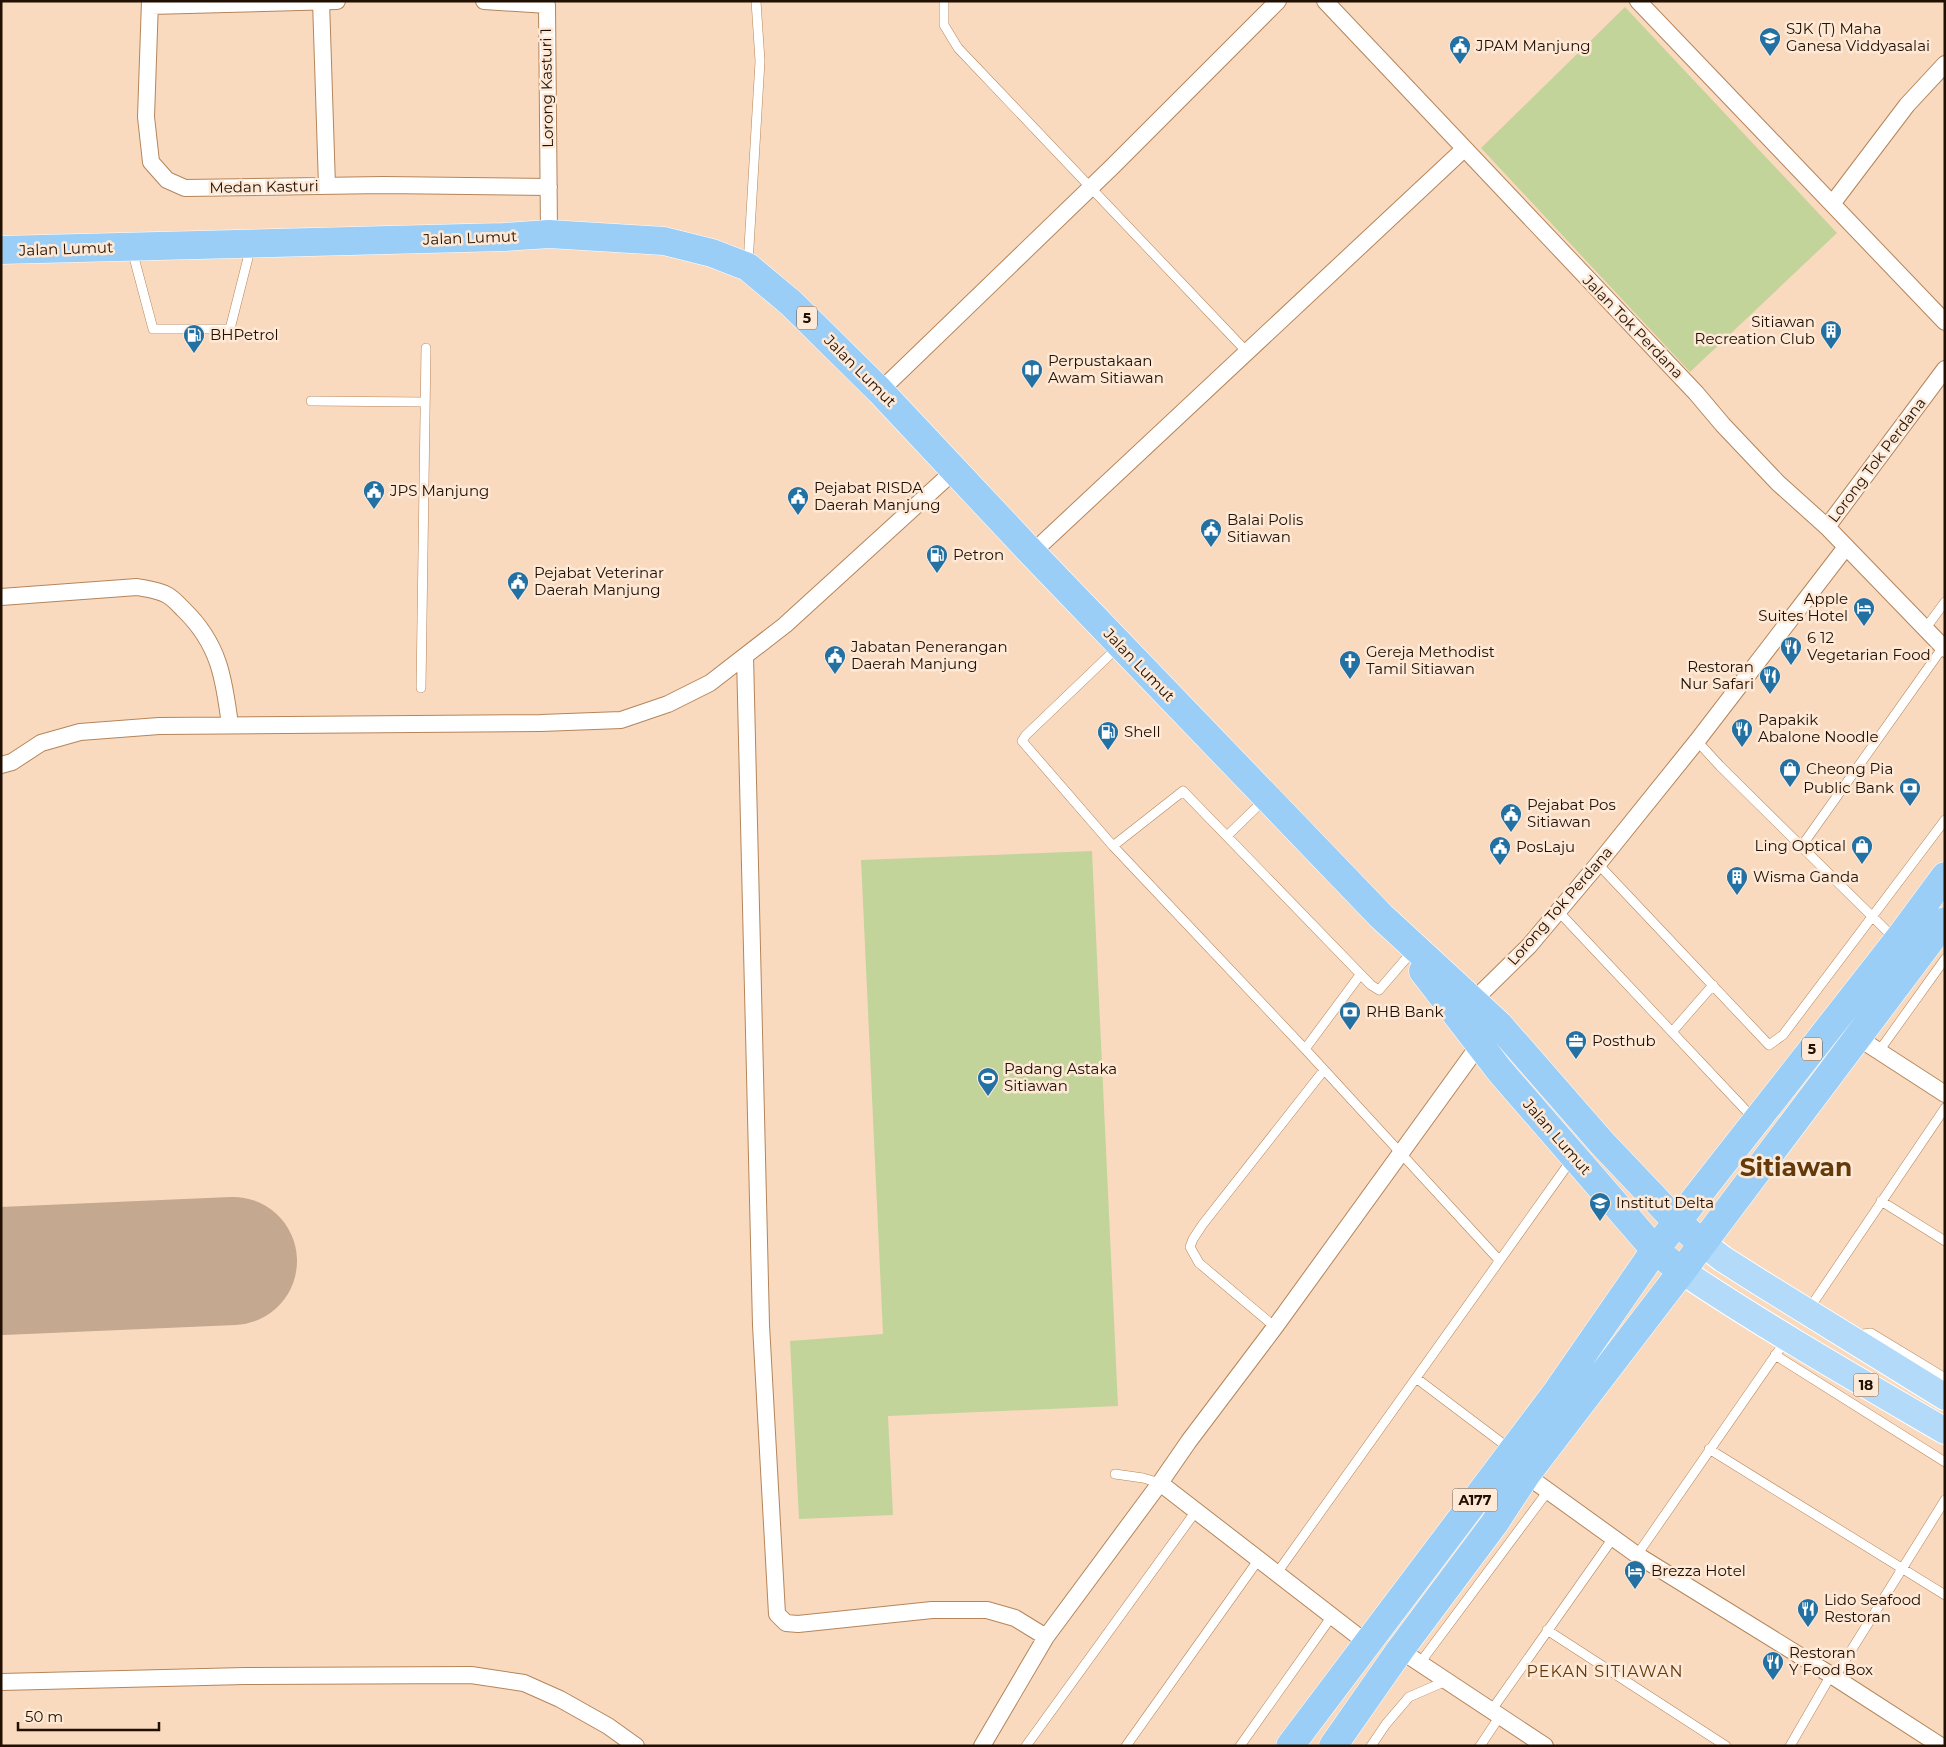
<svg xmlns="http://www.w3.org/2000/svg" width="1946" height="1747" viewBox="0 0 1946 1747" font-family="Montserrat,sans-serif">
	<style>
		.park { fill: #c2d49a }
		.lines { fill: none; stroke-linecap: round; stroke-linejoin: round }
		.runway { stroke: #c4a890; stroke-width: 128 }
		.service-casing { stroke: #b5855a; stroke-width: 10 }
		.minor-casing { stroke: #b5855a; stroke-width: 18 }
		.primary-casing { stroke: #fff; stroke-width: 28 }
		.trunk-casing { stroke: #fff; stroke-width: 29 }
		.service { stroke: #fff; stroke-width: 9 }
		.minor { stroke: #fff; stroke-width: 16 }
		.primary { stroke: #b3daf8; stroke-width: 26 }
		.trunk { stroke: #9acef6; stroke-width: 28 }
		.labels { text-anchor: middle; stroke-width: 5; stroke-linejoin: round; paint-order: stroke }
		.shield { fill: #fee9d7; stroke: #635041; stroke-width: 1 }
		.shield-label { font-size: 14px; font-weight: bold; fill: #210f01 }
		.poi-label { font-size: 15px; fill: #210f01; stroke: #fee9d7; text-anchor: start }
		.street-label { font-size: 15px; fill: #210f01; stroke: #fee9d7 }
		.neighbourhood-label { font-size: 16px; letter-spacing: 1px; fill: #653a0b; stroke: #fee9d7 }
		.town-label { font-size: 25px; font-weight: bold; fill: #653a0b; stroke: #fee9d7 }
	</style>
	<rect width="100%" height="100%" fill="#f9dabf"/>
	<!-- park -->
	<path class="park" d="M1625,7L1837,233L1690,372L1481,148Z
		M1092,851L1118,1406L888,1416L893,1515L799,1519L790,1341L883,1334L861,860Z"/>
	<g class="lines">
		<!-- runway -->
		<path class="runway" d="M1,1271L233,1261"/>
		<!-- service casing -->
		<g class="service-casing">
			<path id="service" d="M944,1V25L958,48L1247,352
				M132,250L153,329H230L251,246
				M748,264L760,61L756,1
				M311,401L425,402
				M1925,629L1945,602
				M1118,647L1026,735L1022,741L1113,846L1305,1049L1499,1260
				M421,688L426,348
				M1697,741L1720,766L1895,939
				M1227,836L1264,800
				M1113,846L1183,791L1371,985L1379,990L1410,954
				M1801,847L1943,647
				M1598,864L1769,1045L1783,1035L1945,820
				M1558,911L1754,1119
				M1672,1032L1713,985
				M1305,1049L1360,975
				M1879,1051L1945,959
				M1881,1201L1945,1241
				M1809,1309L1945,1108
				M1275,1327L1199,1263L1190,1247L1193,1239L1203,1224L1324,1070
				M1860,1339L1863,1334L1871,1333L1945,1378
				M1775,1355L1945,1462
				M1416,1378L1510,1449
				M1709,1449L1945,1595
				M1115,1474L1143,1478L1160,1483
				M1637,1555L1786,1340
				M1277,1573L1572,1159
				M1547,1630L1726,1746
				M1420,1663L1548,1491
				M1834,1678L1945,1500
				M1491,1711L1613,1538
				M1026,1746L1196,1511
				M1126,1746L1259,1559
				M1240,1746L1332,1616
				M1371,1746L1386,1724L1409,1697L1446,1681
				M1480,1746L1500,1716
				M1790,1746L1831,1675"/>
		</g>
		<!-- minor casing -->
		<g class="minor-casing">
			<path id="minor" d="M150,1L146,117L151,162L167,180L185,188L383,185L549,187
				M321,1L327,186
				M484,1L547,5L549,234
				M1325,1L1696,393L1723,425L1778,483L1827,527L1945,649
				M1638,1L1945,322
				M150,6L337,1
				M1832,204L1907,105L1945,64
				M880,391L1112,167L1278,1
				M1827,527L1945,369
				M1032,553L1464,149
				M1,597L137,587C147,589 158,590 167,595C173,598 179,605 184,610C219,644 224,678 230,725
				M745,656L761,1325L777,1614L786,1623L798,1624L932,1610H987L1015,1618L1046,1637
				M1,765L12,762L41,743L80,732L159,726L541,723L621,720L668,704L710,683L785,625L955,470
				M1473,1001L1529,946L1598,864L1697,741L1846,547
				M1857,1037L1945,1094
				M1526,1475L1637,1555L1831,1675L1941,1746
				M1160,1483L1368,1644
				M1400,1650L1545,1746
				M1,1682L245,1676L471,1675L524,1683L560,1699L608,1726L636,1746
				M982,1746L1046,1637L1160,1483L1189,1441L1275,1327L1479,1045"/>
		</g>
		<!-- primary casing -->
		<g class="primary-casing">
			<path id="primary" d="M1702,1243L1723,1259L1756,1280L1945,1397
				M1682,1271C1767,1328 1856,1379 1945,1431"/>
		</g>
		<!-- trunk casing -->
		<g class="trunk-casing">
			<path id="trunk" d="M1,250L504,237L549,234L664,241L712,253L748,267L791,303L880,391L1032,553L1381,916L1499,1025L1602,1143L1677,1222L1702,1243
				M1423,971L1500,1071L1655,1250L1670,1262
				M1290,1746L1556,1393L1655,1250L1897,941L1945,876
				M1333,1746L1400,1650L1494,1524L1526,1475L1682,1271L1945,921"/>
		</g>
		<!-- service -->
		<use href="#service" class="service"/>
		<!-- minor -->
		<use href="#minor" class="minor"/>
		<!-- primary -->
		<use href="#primary" class="primary"/>
		<!-- trunk -->
		<use href="#trunk" class="trunk"/>
	</g>
	<!-- icons -->
	<defs>
		<g id="school-pin" transform="scale(1.125)"><path d="M0 17L-7.5 6A9.5 9.5 0 1 1 7.5 6Z" fill="#2370a2" stroke="#fee9d7"/><path d="M0-5L7-2L0 1L-7-2ZM-4 1L0 2.5L4 1V4Q0 6-4 4Z" fill="#fff"/></g>
		<g id="civic-pin" transform="scale(1.125)"><path d="M0 17L-7.5 6A9.5 9.5 0 1 1 7.5 6Z" fill="#2370a2" stroke="#fee9d7"/><path d="M-.6-6.5H3V-4.5H.6V-3L4-1V1h2V6H-6V1h2V-1L-.6-3ZM-1.2 2.5V6h2.4V2.5Z" fill="#fff"/></g>
		<g id="building-pin" transform="scale(1.125)"><path d="M0 17L-7.5 6A9.5 9.5 0 1 1 7.5 6Z" fill="#2370a2" stroke="#fee9d7"/><path d="M-4-6H4V6H1V3H-1V6H-4ZM-2.5-4.3h1.7v1.8h-1.7ZM.8-4.3h1.7v1.8H.8ZM-2.5-1h1.7V.8h-1.7ZM.8-1h1.7V.8H.8Z" fill="#fff"/></g>
		<g id="fuel-pin" transform="scale(1.125)"><path d="M0 17L-7.5 6A9.5 9.5 0 1 1 7.5 6Z" fill="#2370a2" stroke="#fee9d7"/><path d="M-5.5-6h7V0h2V4h1.3V-2.5L3-4.5l.8-.8L6-3V5H2.5V1h-1V6h-7ZM-4.2-4.7v3.2H.2V-4.7Z" fill="#fff"/></g>
		<g id="library-pin" transform="scale(1.125)"><path d="M0 17L-7.5 6A9.5 9.5 0 1 1 7.5 6Z" fill="#2370a2" stroke="#fee9d7"/><path d="M-6-4Q-3-5.5-.7-3.5V5Q-3 3-6 4ZM6-4Q3-5.5 .7-3.5V5Q3 3 6 4Z" fill="#fff"/></g>
		<g id="hotel-pin" transform="scale(1.125)"><path d="M0 17L-7.5 6A9.5 9.5 0 1 1 7.5 6Z" fill="#2370a2" stroke="#fee9d7"/><path d="M-6-4.5h1.5V1H6V5H4.5V3h-9V5H-6ZM-4 0a1.8 1.8 0 1 1 3.6 0ZM.5 0V-2.5h3Q6-2.5 6 0Z" fill="#fff"/></g>
		<g id="restaurant-pin" transform="scale(1.125)"><path d="M0 17L-7.5 6A9.5 9.5 0 1 1 7.5 6Z" fill="#2370a2" stroke="#fee9d7"/><path d="M-5-6h1v4h1v-4h1v4h1v-4h1v5L-1.5 .5V6h-2V.5L-5-1ZM5-6V6H3V1.5H1.5Q1.5-4 5-6Z" fill="#fff"/></g>
		<g id="church-pin" transform="scale(1.125)"><path d="M0 17L-7.5 6A9.5 9.5 0 1 1 7.5 6Z" fill="#2370a2" stroke="#fee9d7"/><path d="M-1.2-6h2.4v3.5h3.3v2.4h-3.3V6h-2.4V-.1h-3.3v-2.4h3.3Z" fill="#fff"/></g>
		<g id="shop-pin" transform="scale(1.125)"><path d="M0 17L-7.5 6A9.5 9.5 0 1 1 7.5 6Z" fill="#2370a2" stroke="#fee9d7"/><path d="M-5-2.5h2.3a2.7 3.5 0 0 1 5.4 0H5L5.5 6h-11ZM-1.5-2.5h3a1.5 2.3 0 0 0-3 0Z" fill="#fff"/></g>
		<g id="bank-pin" transform="scale(1.125)"><path d="M0 17L-7.5 6A9.5 9.5 0 1 1 7.5 6Z" fill="#2370a2" stroke="#fee9d7"/><path d="M-6-4H6V4H-6ZM0-2.3a2.3 2.3 0 1 0 0 4.6a2.3 2.3 0 1 0 0-4.6Z" fill="#fff"/></g>
		<g id="office-pin" transform="scale(1.125)"><path d="M0 17L-7.5 6A9.5 9.5 0 1 1 7.5 6Z" fill="#2370a2" stroke="#fee9d7"/><path d="M-6-3h4V-5.5h4V-3h4V5H-6ZM-1-4.5V-3h2v-1.5ZM-6 0V1H6V0Z" fill="#fff"/></g>
		<g id="stadium-pin" transform="scale(1.125)"><path d="M0 17L-7.5 6A9.5 9.5 0 1 1 7.5 6Z" fill="#2370a2" stroke="#fee9d7"/><path d="M0-5a6.5 5 0 1 0 0 10a6.5 5 0 1 0 0-10ZM-3.5-1.8h7v3.6h-7Z" fill="#fff"/></g>
		<g id="university-pin" transform="scale(1.125)"><path d="M0 17L-7.5 6A9.5 9.5 0 1 1 7.5 6Z" fill="#2370a2" stroke="#fee9d7"/><path d="M0-5L7-2L0 1L-7-2ZM-4 1L0 2.5L4 1V4Q0 6-4 4Z" fill="#fff"/></g>
	</defs>
	<g fill-rule="evenodd">
		<use href="#school-pin" x="1770" y="38"/>
		<use href="#civic-pin" x="1460" y="46"/>
		<use href="#building-pin" x="1831" y="331"/>
		<use href="#fuel-pin" x="194" y="335"/>
		<use href="#library-pin" x="1032" y="370"/>
		<use href="#civic-pin" x="374" y="491"/>
		<use href="#civic-pin" x="798" y="497"/>
		<use href="#civic-pin" x="1211" y="529"/>
		<use href="#fuel-pin" x="937" y="555"/>
		<use href="#civic-pin" x="518" y="582"/>
		<use href="#hotel-pin" x="1864" y="608"/>
		<use href="#restaurant-pin" x="1791" y="647"/>
		<use href="#civic-pin" x="835" y="656"/>
		<use href="#church-pin" x="1350" y="661"/>
		<use href="#restaurant-pin" x="1770" y="676"/>
		<use href="#restaurant-pin" x="1742" y="729"/>
		<use href="#fuel-pin" x="1108" y="732"/>
		<use href="#shop-pin" x="1790" y="769"/>
		<use href="#bank-pin" x="1910" y="788"/>
		<use href="#civic-pin" x="1511" y="814"/>
		<use href="#shop-pin" x="1862" y="846"/>
		<use href="#civic-pin" x="1500" y="847"/>
		<use href="#building-pin" x="1737" y="877"/>
		<use href="#bank-pin" x="1350" y="1012"/>
		<use href="#office-pin" x="1576" y="1041"/>
		<use href="#stadium-pin" x="988" y="1078"/>
		<use href="#university-pin" x="1600" y="1203"/>
		<use href="#hotel-pin" x="1635" y="1571"/>
		<use href="#restaurant-pin" x="1808" y="1609"/>
		<use href="#restaurant-pin" x="1773" y="1662"/>
	</g>
	<g class="labels">
		<!-- shield labels -->
		<g class="shield">
			<rect x="797" y="306.5" width="20" height="23" rx="4"/>
			<rect x="1802" y="1037.5" width="20" height="23" rx="4"/>
			<rect x="1853.5" y="1373.5" width="25" height="23" rx="4"/>
			<rect x="1452.5" y="1488.5" width="45" height="23" rx="4"/>
		</g>
		<g class="shield-label">
			<text x="807" y="323">5</text>
			<text x="1812" y="1054">5</text>
			<text x="1866" y="1390">18</text>
			<text x="1475" y="1505">A177</text>
		</g>
		<!-- poi labels -->
		<g class="poi-label">
			<text x="1786" y="34">SJK (T) Maha<tspan x="1786" dy="17">Ganesa Viddyasalai</tspan></text>
			<text x="1476" y="51">JPAM Manjung</text>
			<text x="1815" y="327" text-anchor="end">Sitiawan<tspan x="1815" dy="17">Recreation Club</tspan></text>
			<text x="210" y="340">BHPetrol</text>
			<text x="1048" y="366">Perpustakaan<tspan x="1048" dy="17">Awam Sitiawan</tspan></text>
			<text x="814" y="493">Pejabat RISDA<tspan x="814" dy="17">Daerah Manjung</tspan></text>
			<text x="390" y="496">JPS Manjung</text>
			<text x="1227" y="525">Balai Polis<tspan x="1227" dy="17">Sitiawan</tspan></text>
			<text x="953" y="560">Petron</text>
			<text x="534" y="578">Pejabat Veterinar<tspan x="534" dy="17">Daerah Manjung</tspan></text>
			<text x="1848" y="604" text-anchor="end">Apple<tspan x="1848" dy="17">Suites Hotel</tspan></text>
			<text x="1807" y="643">6 12<tspan x="1807" dy="17">Vegetarian Food</tspan></text>
			<text x="851" y="652">Jabatan Penerangan<tspan x="851" dy="17">Daerah Manjung</tspan></text>
			<text x="1366" y="657">Gereja Methodist<tspan x="1366" dy="17">Tamil Sitiawan</tspan></text>
			<text x="1754" y="672" text-anchor="end">Restoran<tspan x="1754" dy="17">Nur Safari</tspan></text>
			<text x="1758" y="725">Papakik<tspan x="1758" dy="17">Abalone Noodle</tspan></text>
			<text x="1124" y="737">Shell</text>
			<text x="1806" y="774">Cheong Pia</text>
			<text x="1894" y="793" text-anchor="end">Public Bank</text>
			<text x="1527" y="810">Pejabat Pos<tspan x="1527" dy="17">Sitiawan</tspan></text>
			<text x="1846" y="851" text-anchor="end">Ling Optical</text>
			<text x="1516" y="852">PosLaju</text>
			<text x="1753" y="882">Wisma Ganda</text>
			<text x="1366" y="1017">RHB Bank</text>
			<text x="1592" y="1046">Posthub</text>
			<text x="1004" y="1074">Padang Astaka<tspan x="1004" dy="17">Sitiawan</tspan></text>
			<text x="1616" y="1208">Institut Delta</text>
			<text x="1651" y="1576">Brezza Hotel</text>
			<text x="1824" y="1605">Lido Seafood<tspan x="1824" dy="17">Restoran</tspan></text>
			<text x="1789" y="1658">Restoran<tspan x="1789" dy="17">Y Food Box</tspan></text>
		</g>
		<!-- street labels -->
		<g class="street-label">
			<text transform="translate(547 88) rotate(-91)" y="5">Lorong Kasturi 1</text>
			<text transform="translate(264 187) rotate(-1)" y="5">Medan Kasturi</text>
			<text transform="translate(470 238) rotate(-2)" y="5">Jalan Lumut</text>
			<text transform="translate(66 249) rotate(-2)" y="5">Jalan Lumut</text>
			<text transform="translate(1633 327) rotate(46)" y="5">Jalan Tok Perdana</text>
			<text transform="translate(860 371) rotate(45)" y="5">Jalan Lumut</text>
			<text transform="translate(1877 460) rotate(-53)" y="5">Lorong Tok Perdana</text>
			<text transform="translate(1139 665) rotate(46)" y="5">Jalan Lumut</text>
			<text transform="translate(1560 906) rotate(-49)" y="5">Lorong Tok Perdana</text>
			<text transform="translate(1557 1137) rotate(49)" y="5">Jalan Lumut</text>
		</g>
		<!-- neighbourhood labels -->
		<g class="neighbourhood-label">
			<text x="1605" y="1677">PEKAN SITIAWAN</text>
		</g>
		<!-- town labels -->
		<g class="town-label">
			<text x="1796" y="1176">Sitiawan</text>
		</g>
	</g>
	<!-- border -->
	<rect width="1946" height="1747" fill="none" stroke="#210f01" stroke-width="5"/>
	<!-- scale -->
	<path d="M18 1722v8h141v-8" fill="none" stroke="#210f01" stroke-width="2.5"/>
	<text x="25" y="1722" font-size="15" fill="#210f01" stroke="#fee9d7" stroke-width="4" paint-order="stroke">50 m</text>
</svg>
